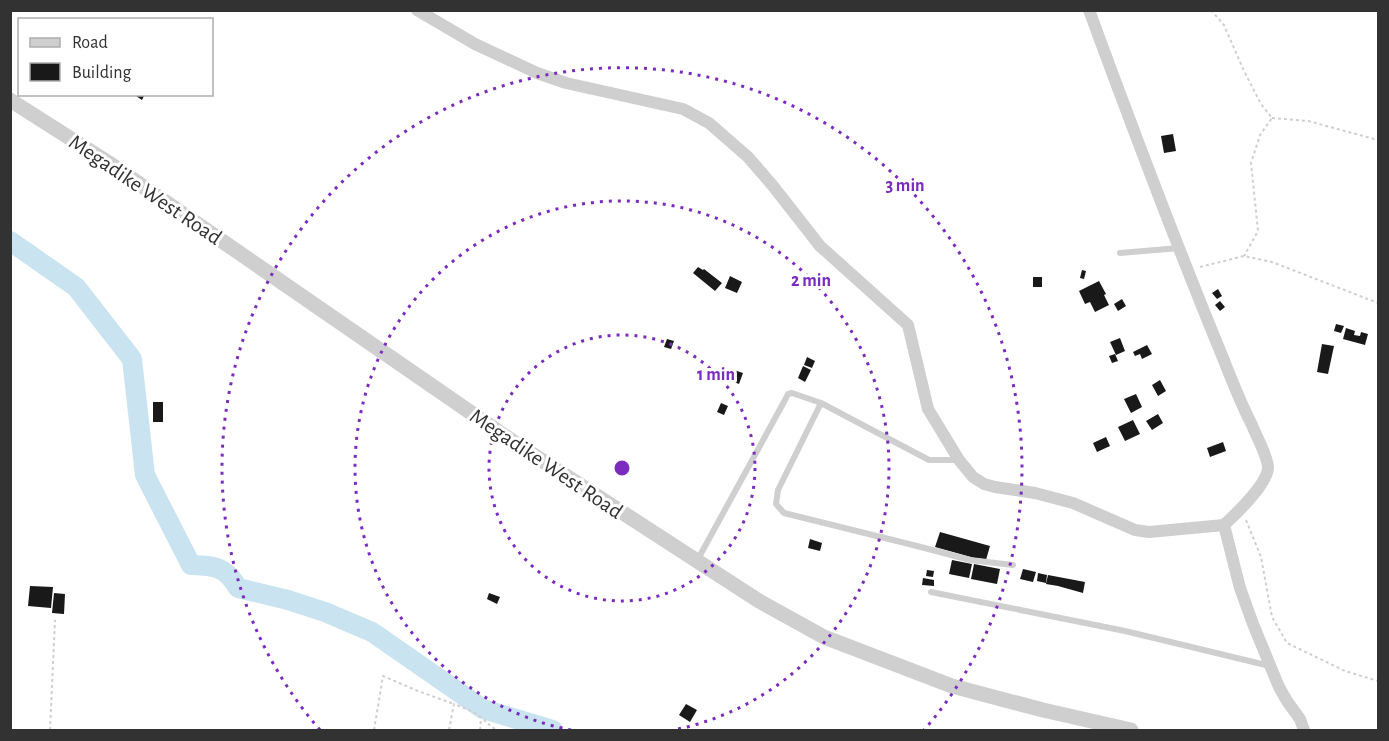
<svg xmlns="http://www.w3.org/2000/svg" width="1389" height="741" viewBox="0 0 1389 741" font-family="'Alegreya Sans',sans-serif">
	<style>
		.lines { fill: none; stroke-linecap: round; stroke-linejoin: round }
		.river { stroke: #cae3f0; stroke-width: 20 }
		.building { fill: #191919 }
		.path { stroke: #cfcfcf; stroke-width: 2; stroke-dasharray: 3 3; stroke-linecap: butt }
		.service { stroke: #cfcfcf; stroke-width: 6 }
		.minor { stroke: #cfcfcf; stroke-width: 12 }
		.tertiary { stroke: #cfcfcf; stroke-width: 15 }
		.ring { fill: none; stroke: #7b2cbf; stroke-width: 3; stroke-dasharray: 3 6 }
		.labels { text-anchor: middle; stroke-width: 6; stroke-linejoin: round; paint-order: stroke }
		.street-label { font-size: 22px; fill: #323232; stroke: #fff }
		.centre { fill: #7b2cbf; stroke: #fff; stroke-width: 3 }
		.ring-label { font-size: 18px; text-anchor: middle; font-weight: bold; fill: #7b2cbf; stroke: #fff; stroke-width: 6; stroke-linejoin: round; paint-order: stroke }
	</style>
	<rect width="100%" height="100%" fill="#fff"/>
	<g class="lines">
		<!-- river -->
		<path class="river" d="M10,241L76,287L132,359L145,475L191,565C215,566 225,566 238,588L288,600L325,612L372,632L483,709L553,730"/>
	</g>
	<!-- building -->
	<path class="building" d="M133,94H145L142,100Z
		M1173,134L1176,151L1164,153L1161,136Z
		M698,267L703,270L704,269L722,283L715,291L693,273Z
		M1082,270L1086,271L1084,279L1080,278Z
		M730,276L742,282L737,293L725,288Z
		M1033,277H1042V287H1033Z
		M1099,281L1106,294L1104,295L1109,305L1095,312L1090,302L1085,304L1079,291Z
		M1218,289L1222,296L1217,299L1212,293Z
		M1122,299L1126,306L1118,311L1114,304Z
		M1220,301L1225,307L1220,311L1215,305Z
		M1336,324L1344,326L1341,333L1334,331Z
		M1346,328L1355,331L1354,335L1360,336L1361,332L1368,334L1365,345L1343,339Z
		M1120,338L1125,351L1116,355L1110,342Z
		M667,339L674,341L671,349L664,347Z
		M1322,344L1334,346L1328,374L1317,372Z
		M1147,345L1152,354L1142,359L1140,354L1135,356L1133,352Z
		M1115,354L1118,361L1112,363L1109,356Z
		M807,357L815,361L812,368L804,365Z
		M803,366L811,370L805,382L798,378Z
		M734,370L743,373L739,384L729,380Z
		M1160,380L1166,391L1158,396L1152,385Z
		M1136,394L1142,407L1131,413L1124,399Z
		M153,402H163V422H153Z
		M721,403L728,406L724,415L717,412Z
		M1158,414L1163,423L1152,430L1146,421Z
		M1133,420L1140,434L1125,441L1118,427Z
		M1106,437L1110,446L1097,452L1093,443Z
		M1223,442L1226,451L1210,457L1207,448Z
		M940,532L990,546L986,560L979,558L978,559L935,547Z
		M810,539L822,543L820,551L808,548Z
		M952,560L972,564L969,578L949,574Z
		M974,564L1000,569L997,584L971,579Z
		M1023,569L1036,572L1033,582L1020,579Z
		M927,570L934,571L933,577L926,576Z
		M1038,573L1047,575L1046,583L1037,581Z
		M1048,575L1085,582L1083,593L1058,586L1060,580L1058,586L1046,584Z
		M923,578L934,580V586L922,585Z
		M30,586L53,587L51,608L28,606Z
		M54,593L65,594L64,614L52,613Z
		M489,593L500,597L497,604L487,599Z
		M686,704L697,710L690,722L679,715Z"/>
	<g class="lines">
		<!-- path -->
		<path class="path" d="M1211,10L1224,25L1244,71L1261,104L1272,118L1260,135L1251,163L1258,231L1244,256
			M1272,118L1308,121L1378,140
			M1200,267L1244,256L1272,262L1378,303
			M1246,520L1261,557L1272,617L1287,643L1345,671L1378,681
			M50,730L55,620
			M374,730L383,676L418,691L454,704
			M449,730L454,704C464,708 474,711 482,718C488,723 491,728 498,730
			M480,730L481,718"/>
		<!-- service -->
		<path class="service" d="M1120,253L1179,248
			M821,403L778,490L776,504L784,513L917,546L970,560L1013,565
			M698,559L785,400L788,394L792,393L821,403L929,460H958
			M931,592L1125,631L1270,666"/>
		<!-- minor -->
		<path class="minor" d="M417,10L475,44L537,73L566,83L683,109L709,123L748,157L773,186L820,246L908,325L928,409L959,460L973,477L984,484L995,487L1035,493L1073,503L1135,530L1149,532L1224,525
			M1089,10C1132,127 1176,244 1223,358C1232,381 1241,404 1252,425C1256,436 1268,456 1268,468C1267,484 1236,514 1224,525L1240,588L1253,624L1279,687L1287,701L1300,719L1304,730"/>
		<!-- tertiary -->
		<path class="tertiary" d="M10,100L109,163L512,441L759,601L824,637L952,686L1043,710L1131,730"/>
	</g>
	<!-- distance rings -->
	<g class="ring">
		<circle cx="622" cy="468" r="133"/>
		<path d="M571 730A267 267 0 1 1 673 730"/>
		<path d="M320 730A400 400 0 1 1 924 730"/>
	</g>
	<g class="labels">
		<!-- street labels -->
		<g class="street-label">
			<text transform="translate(146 189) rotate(34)" y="8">Megadike West Road</text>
			<text transform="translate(547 463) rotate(34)" y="8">Megadike West Road</text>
		</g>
	</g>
	<circle cx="622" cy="468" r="9" class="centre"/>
	<g class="ring-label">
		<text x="905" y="191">3 min</text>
		<text x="811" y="286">2 min</text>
		<text x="716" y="380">1 min</text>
	</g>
	<!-- border -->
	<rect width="1389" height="741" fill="none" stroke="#323232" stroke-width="24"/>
	<!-- legend -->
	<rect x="18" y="18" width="195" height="78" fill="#ffffff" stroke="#adadad" stroke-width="1.5"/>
	<rect x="30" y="38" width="30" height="9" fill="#cfcfcf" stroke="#adadad" stroke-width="1.5"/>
	<text x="72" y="48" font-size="18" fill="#323232">Road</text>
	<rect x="30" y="63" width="30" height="18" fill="#191919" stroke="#adadad" stroke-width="1.5"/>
	<text x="72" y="78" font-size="18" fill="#323232">Building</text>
</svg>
